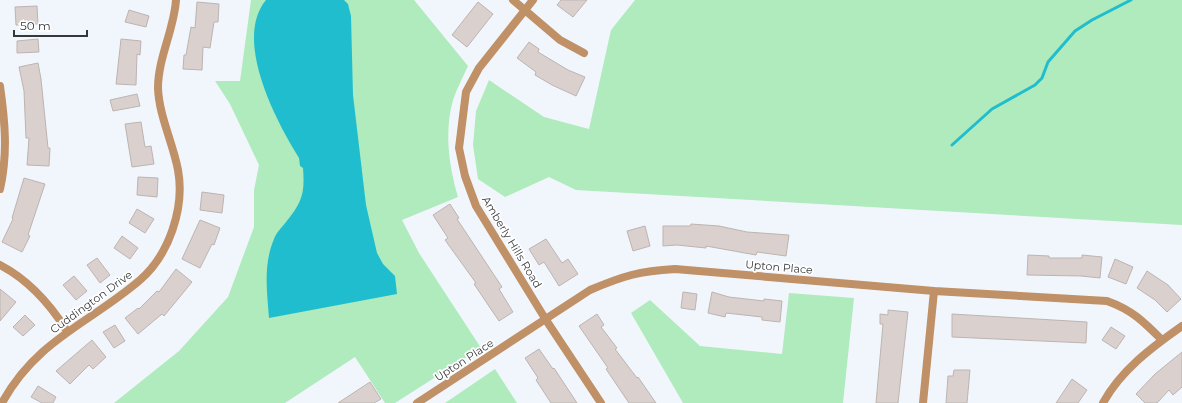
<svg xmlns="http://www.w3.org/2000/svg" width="1182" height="403" viewBox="0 0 1182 403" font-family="Montserrat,sans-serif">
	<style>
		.green { fill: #afebbc }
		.water { fill: #20bdcf }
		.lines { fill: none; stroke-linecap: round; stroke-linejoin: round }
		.stream { stroke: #20bdcf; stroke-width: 3 }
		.building { fill: #dad1ce; stroke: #bdb4b1 }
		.minor { stroke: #c09066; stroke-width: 8 }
		.labels { text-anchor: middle; stroke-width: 3.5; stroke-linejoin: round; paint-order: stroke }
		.street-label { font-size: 11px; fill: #35373a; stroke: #fff }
	</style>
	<rect width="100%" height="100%" fill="#f1f6fd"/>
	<!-- green -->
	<path class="green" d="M251,0H414L468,66C463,77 457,88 453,100C444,132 449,166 458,197L402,220L419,253L481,348L395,403H385L355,357L285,403H114L179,351L228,297L254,227V190L259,165L230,104L215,81H240Z
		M635,0H1182V225L576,190L549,177L505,197L478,179L473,145L476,111L489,80L544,117L589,129L611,30Z
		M789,293L854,298L843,403H683L631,313L650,300L700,346L782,354Z
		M495,369L517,403H445Z"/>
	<!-- water -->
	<path class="water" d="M266,0H344L348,4L351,16L353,95L366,205L377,253L383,264L395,276L397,294L269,318C267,291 263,265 274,239C276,233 282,227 286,222C302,202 305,194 303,168L300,166L299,158C276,121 233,40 266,0Z"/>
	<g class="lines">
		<!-- stream -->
		<path class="stream" d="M952,145L992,109L1035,85L1042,78L1048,62L1075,31L1092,20L1131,0"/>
	</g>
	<!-- building -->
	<path class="building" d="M561,0H587L573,17L557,5Z
		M197,2L219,4L218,22H214L210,48L203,47L202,70L183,69L184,55H186L191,27L195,28Z
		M478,2L493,14L467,47L452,35Z
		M37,6L38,24L16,25L15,7Z
		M129,10L149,16L146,27L125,22Z
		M38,39L39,52L17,53V41Z
		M121,39L141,41L140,55L137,54L136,85L116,84Z
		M529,42L539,49L538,52L568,70L585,77L576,96L552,85L535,75L536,72L517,58Z
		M38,63L41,79L48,148H50L49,166L27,165L29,138H26L24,91L19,67Z
		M137,94L140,106L113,111L110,100Z
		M141,122L145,147L151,146L154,164L132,167L125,124Z
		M138,177L158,178L157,197L137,195Z
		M24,178L45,184L28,235L30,236L22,252L2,242L13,219L12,218Z
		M202,192L224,195L222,213L200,210Z
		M450,204L459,218L457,219L502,287L499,289L513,312L499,321L474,284L476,283L445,240L448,238L433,215Z
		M137,209L154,219L145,233L129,223Z
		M200,220L220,228L214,245L212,244L200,268L182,259Z
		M691,224L719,226L747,232L789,235L786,256L757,252L756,255L706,246V248L677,245L663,246V226H690Z
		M645,226L650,246L633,251L627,231Z
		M122,236L138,248L130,259L114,248Z
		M546,239L562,263L568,259L578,274L559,286L544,262L539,265L529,249Z
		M1028,255L1049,256V258H1082V255L1102,257L1100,278L1081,276L1027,275Z
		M97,258L110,275L100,283L87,265Z
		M1115,259L1133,267L1126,284L1108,277Z
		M176,269L192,282L164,316L162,314L138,334L125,318L138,308L139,309L157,291L159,292Z
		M1147,271L1168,285L1181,299L1167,312L1155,300L1137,288Z
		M74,276L87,291L76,300L63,285Z
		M0,289L16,302L0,321Z
		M683,292L697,294L695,310L681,308Z
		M712,292L729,297L764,301V299L782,301L780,322L762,320V317L726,313L725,317L708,313Z
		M888,310L908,312L898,403H876L883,324H880V314L888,315Z
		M597,314L604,325L601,327L617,348L615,349L637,378L638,377L656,403H629L606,369L608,368L579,326Z
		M952,314L1087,322L1086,343L952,337Z
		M25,315L35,325L23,336L13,327Z
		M115,325L125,341L114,348L103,332Z
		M1111,327L1125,336L1116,349L1102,340Z
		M92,340L106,357L93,369L89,365L70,384L56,371Z
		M539,349L553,369L554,368L577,403H551L536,380L538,378L525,358Z
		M1182,352V387L1173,395L1169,390L1157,403H1145L1136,394L1155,374Z
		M954,370H970L967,403H946L948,376H953Z
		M1072,379L1087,390L1078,403H1056Z
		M370,382L381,399L374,403H338Z
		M38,386L56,397L53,403H42L31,397Z"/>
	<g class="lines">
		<!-- minor -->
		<path class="minor" d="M513,0L560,40L584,53
			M533,0L479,68L466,92L459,148L465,176L476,206L546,320L601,403
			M0,86C5,121 8,154 0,189
			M0,265C29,280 50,304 67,331
			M2,403C36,340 90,323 140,280C169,255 185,208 178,170C173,143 159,116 158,88C158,58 174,30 176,0
			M417,403L590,290C623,276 639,271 675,269L934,291L1107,301C1132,310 1143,321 1162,340
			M923,403L934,291
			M1103,403C1121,370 1152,347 1182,326"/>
	</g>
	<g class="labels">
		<!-- street labels -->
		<g class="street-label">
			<text transform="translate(512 242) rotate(59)" y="4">Amberly Hills Road</text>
			<text transform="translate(779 267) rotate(5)" y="4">Upton Place</text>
			<text transform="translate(91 302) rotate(-36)" y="4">Cuddington Drive</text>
			<text transform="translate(464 360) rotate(-33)" y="4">Upton Place</text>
		</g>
	</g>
	<!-- scale -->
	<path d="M14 30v6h73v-6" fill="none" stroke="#35373a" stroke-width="2"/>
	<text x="20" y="30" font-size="12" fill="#35373a" stroke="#ffffff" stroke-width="3" paint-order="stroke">50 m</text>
</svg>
